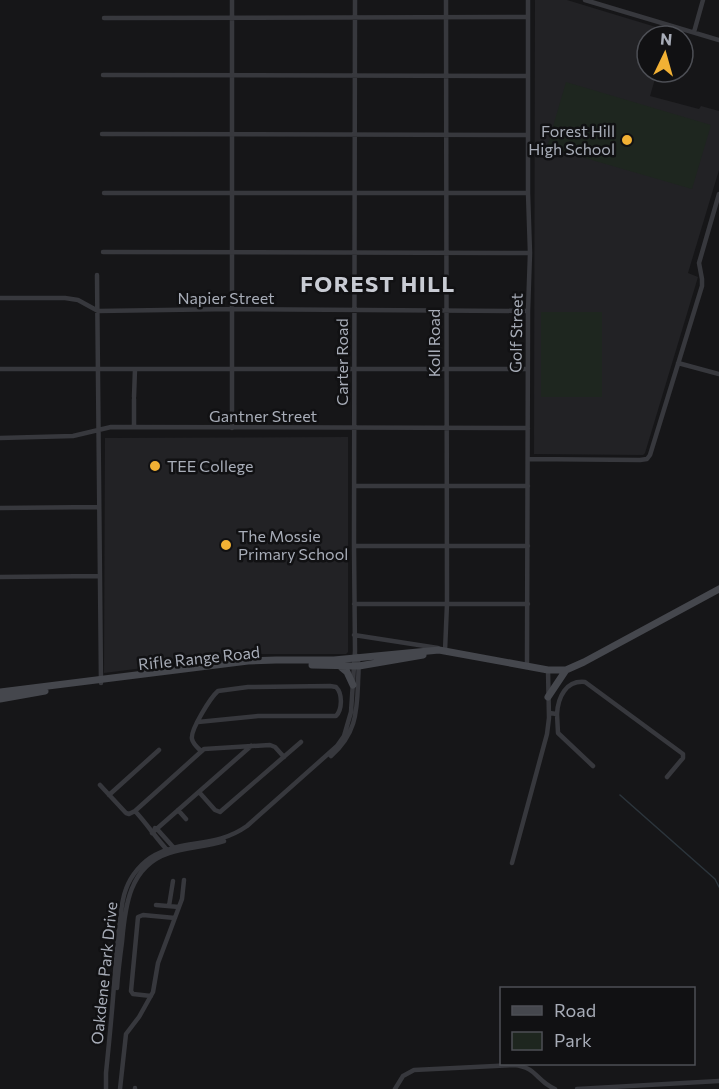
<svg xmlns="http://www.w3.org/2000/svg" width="719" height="1089" viewBox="0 0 719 1089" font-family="Commissioner,sans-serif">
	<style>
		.built { fill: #222225 }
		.green { fill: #1e261f }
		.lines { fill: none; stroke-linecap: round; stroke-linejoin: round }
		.stream { stroke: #2c353c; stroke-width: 1.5 }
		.street { stroke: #37383d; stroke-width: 4.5 }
		.secondary { stroke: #45474d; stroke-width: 7 }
		.poi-dot { fill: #f2b134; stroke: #111113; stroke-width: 2 }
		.labels { text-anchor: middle; stroke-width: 5; stroke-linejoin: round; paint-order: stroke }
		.poi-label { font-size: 16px; fill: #a8adb8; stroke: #111113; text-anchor: start }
		.street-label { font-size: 16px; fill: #a8adb8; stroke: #111113 }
		.district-label { font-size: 22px; font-weight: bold; letter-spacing: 1.5px; fill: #c9ccd4; stroke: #111113 }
	</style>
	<rect width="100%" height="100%" fill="#161618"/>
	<!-- built -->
	<path class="built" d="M535,0H567L669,31L668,36H647V72H657L650,96L699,109L701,106L719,111V170L688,273L698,277L645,453L643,455L534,454Z
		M348,437V652L346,654H252L104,673L105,438Z"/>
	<!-- green -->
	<path class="green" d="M566,82L711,125L692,189L547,147Z
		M541,312H602V397H541Z"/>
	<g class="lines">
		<!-- stream -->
		<path class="stream" d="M620,795L715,879L719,887"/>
		<!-- street -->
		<path class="street" d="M585,0L719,40
			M104,18L528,17
			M694,32L703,0
			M103,75L528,76
			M102,134L528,135
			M104,193H528
			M103,252L530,253
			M97,275L101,683
			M0,298H65L78,300L98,311L232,309L528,311
			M678,363L719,374
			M0,369H528
			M134,397L135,369
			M134,427V399
			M232,428V0
			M0,438L73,436L111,427L528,428
			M528,459L640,460L647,459L650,455L702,286V279L699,263L719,194
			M354,486H528
			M0,508L99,507
			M354,546H528
			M0,577L100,576
			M354,604H528
			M354,635L438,648
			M445,651L447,604L446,0
			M527,666L528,311L530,253L528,193V0
			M549,713L557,714C558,697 566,680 585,682L683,754V758L667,777
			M557,714L558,733L593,766
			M198,722L258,716H336C342,710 343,694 336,687L330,686L248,687L218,691C211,697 190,730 192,739C193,744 198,748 201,751
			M331,756C355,735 357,714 358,684C358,675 360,665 357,656
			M100,785L126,813L129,814L135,811L204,749L270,745L275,747L284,757
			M199,792L215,810L220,812L301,742
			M109,795L159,750
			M178,810L186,819
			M135,811C147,824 156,838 168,851
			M155,828L157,829L174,848
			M152,833L251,746
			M512,863L547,734L549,718L548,670
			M156,905L179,907
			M169,906L173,881
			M117,988C118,973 120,957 122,942C125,907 129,866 169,853C187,847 206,847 224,841
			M151,996L133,994L131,991L138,917L143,915L175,918
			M135,1088V1089
			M106,1089V1073C109,1043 112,1014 114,985C116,963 117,942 120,921C121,910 122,899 126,889C131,875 142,862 155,855C185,839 216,848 247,826L337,746L344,736L351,712L355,651L354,546L355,0
			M120,1089L126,1034L139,1017L153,992L158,963L182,899L184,880
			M395,1089L403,1076L414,1070L514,1065C537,1067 536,1081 555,1089
			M577,1089L719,1081"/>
		<!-- secondary -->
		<path class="secondary" d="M312,665L359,666L423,655
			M341,667L347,672L353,685
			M0,692L248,661L276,660H334L439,650L548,670H566L584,662L719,589
			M548,697L566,670
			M0,699L45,691"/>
	</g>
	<!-- markers -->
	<g class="poi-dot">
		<circle cx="627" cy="140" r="6"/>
		<circle cx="155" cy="466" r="6"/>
		<circle cx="226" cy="545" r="6"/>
	</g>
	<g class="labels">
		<!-- poi labels -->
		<g class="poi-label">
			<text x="615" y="137" text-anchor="end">Forest Hill<tspan x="615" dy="18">High School</tspan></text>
			<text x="167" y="472">TEE College</text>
			<text x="238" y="542">The Mossie<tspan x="238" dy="18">Primary School</tspan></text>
		</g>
		<!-- street labels -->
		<g class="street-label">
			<text x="226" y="304">Napier Street</text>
			<text transform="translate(516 333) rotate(-89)" y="6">Golf Street</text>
			<text transform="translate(434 343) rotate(-90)" y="6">Koll Road</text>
			<text transform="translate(342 362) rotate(-90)" y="6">Carter Road</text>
			<text x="263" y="422">Gantner Street</text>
			<text transform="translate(199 658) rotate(-6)" y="6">Rifle Range Road</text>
			<text transform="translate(104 973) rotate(-84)" y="6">Oakdene Park Drive</text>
		</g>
		<!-- district labels -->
		<g class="district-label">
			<text x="378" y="292">FOREST HILL</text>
		</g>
	</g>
	<!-- legend -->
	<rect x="500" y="987" width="195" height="78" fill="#111113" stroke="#4d4f55" stroke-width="1.5"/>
	<rect x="512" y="1006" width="30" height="9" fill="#45474d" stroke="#4d4f55" stroke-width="1.5"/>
	<text x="554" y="1017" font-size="18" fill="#a8adb8">Road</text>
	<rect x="512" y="1032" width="30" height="18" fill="#1e261f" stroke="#4d4f55" stroke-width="1.5"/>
	<text x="554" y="1047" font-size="18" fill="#a8adb8">Park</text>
	<!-- north arrow -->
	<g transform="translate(665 54) rotate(5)"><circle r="28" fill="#111113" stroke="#4d4f55" stroke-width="1.5"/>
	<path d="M0-4.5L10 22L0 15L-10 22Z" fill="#f2b134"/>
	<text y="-9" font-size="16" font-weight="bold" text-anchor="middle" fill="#a8adb8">N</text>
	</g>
</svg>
